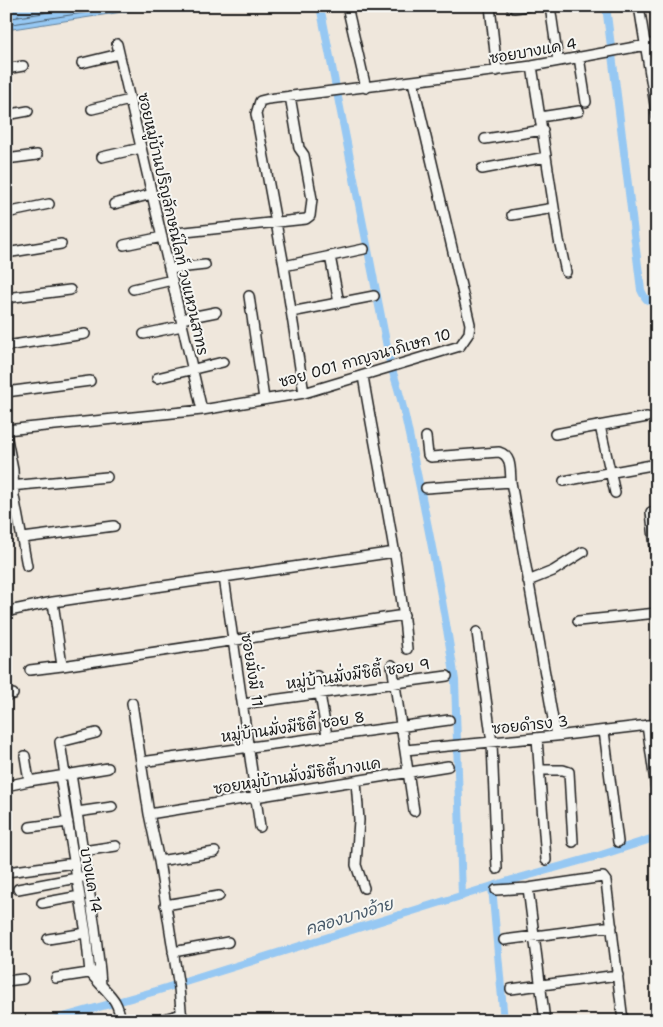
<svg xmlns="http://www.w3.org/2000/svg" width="663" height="1027" viewBox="0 0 663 1027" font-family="'Shantell Sans','Playpen Sans Thai',sans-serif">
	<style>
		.water { fill: #96c8f3; stroke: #65839d }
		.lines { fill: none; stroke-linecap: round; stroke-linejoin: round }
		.shore { stroke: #4d6172; stroke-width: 1 }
		.canal { stroke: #96c8f3; stroke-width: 8 }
		.ferry { stroke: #475867; stroke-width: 1; stroke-dasharray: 6 5; stroke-linecap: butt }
		.minor-casing { stroke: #1c1c1c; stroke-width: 12 }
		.minor { stroke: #f6f6f2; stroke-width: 9 }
		.labels { text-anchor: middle; stroke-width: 4; stroke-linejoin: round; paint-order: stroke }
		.street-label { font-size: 15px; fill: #1c1c1c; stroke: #f6f6f2 }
		.water-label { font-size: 16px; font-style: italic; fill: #475867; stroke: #f6f6f2 }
	</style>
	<rect width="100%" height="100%" fill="#efe7dc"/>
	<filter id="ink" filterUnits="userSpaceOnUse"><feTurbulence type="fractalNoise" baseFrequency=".02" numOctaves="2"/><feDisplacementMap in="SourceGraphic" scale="10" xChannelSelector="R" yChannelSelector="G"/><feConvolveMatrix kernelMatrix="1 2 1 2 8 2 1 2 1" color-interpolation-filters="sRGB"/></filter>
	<g filter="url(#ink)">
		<!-- water -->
		<path class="water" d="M22,6H161L6,30V9Z"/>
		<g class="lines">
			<!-- shore -->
			<path class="shore" d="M6,19L87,6
				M6,25L128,6"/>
			<!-- canal -->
			<path class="canal" d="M320,6L391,367C404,403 410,441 418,478C432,545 445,612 455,680L462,896
				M606,6L641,290C645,299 647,302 657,301
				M492,887L504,1021
				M49,1021L156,991L512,880L601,855L657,837"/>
			<!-- ferry -->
			<path class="ferry" d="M6,18L86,6"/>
			<!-- minor casing -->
			<g class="minor-casing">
				<path id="minor" d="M347,6L366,88
					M490,6L497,71
					M511,6L514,8L528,6
					M550,6L558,61
					M639,6L657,117
					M117,44L202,410
					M579,57L586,102
					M82,63L119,54
					M532,66L559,240L566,272
					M6,69L23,66
					M92,109L130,100
					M6,115L28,111
					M540,117L579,111
					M485,139L543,130
					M102,157L141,148
					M6,159L37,155
					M482,169L546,157
					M114,204L152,194
					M6,213L49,204
					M512,215L554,208
					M176,233L306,219L310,216L312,199L304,155L299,148L290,96
					M124,245L162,237
					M6,253L61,244
					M330,256L339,303
					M284,266L364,249
					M169,269L205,265
					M133,289L172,280
					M249,296L264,399
					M6,298L70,290
					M291,312L374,296
					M181,319L216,312
					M144,334L182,326
					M6,346L85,334
					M363,376C378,467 399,557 407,649
					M157,378L223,362
					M6,392L90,381
					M304,393L284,266L256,114L260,101L268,99L532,66L657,43
					M600,426L615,493
					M6,430L202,410L304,393L460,346L469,333L470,324L413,82
					M6,434L13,470
					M555,434L647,417
					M426,437L428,455L431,457L499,452C512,456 510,469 511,482L556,736
					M6,471L13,470L14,496L27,566
					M564,481L657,464
					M10,486L107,477
					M426,488L511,482
					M651,512L657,564
					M23,538L114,526
					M224,577L260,827
					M528,581L553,571L583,552
					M9,611L53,602L395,552
					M578,621L657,613
					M477,632L492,743L497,869
					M392,665L414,811
					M62,666L404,615
					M30,670L62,666L53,602
					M317,676L327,736
					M6,696L13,694
					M132,703L149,814L159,861L179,988L182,1021
					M243,704L447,676
					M647,725L657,796
					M604,731L618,842
					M537,738L546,860
					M405,750L556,736L657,724
					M25,756L29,781
					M141,762L449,720
					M539,770H563L569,772L573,842
					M65,775L60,742L96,733
					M60,776L86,933L90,973L101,985L100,971L95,928L71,774
					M356,781L359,820L356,865L364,888
					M6,786L29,781L108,768
					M77,812L112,807
					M149,814L448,766
					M30,827L68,822
					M83,851L116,846
					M159,861L215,852
					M6,865L7,872L74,863
					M528,888L545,1021
					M18,889L82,877
					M496,890L528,888L603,877L606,881L623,1021
					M42,903L80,896
					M165,905L219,896
					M48,939L86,933
					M504,940L612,926
					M173,952L228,942
					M56,978L95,972
					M6,981L23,979
					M101,985C113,998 118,1002 121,1021
					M511,989L618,975
					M156,1021L182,1014"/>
			</g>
			<!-- minor -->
			<use href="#minor" class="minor"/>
		</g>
	</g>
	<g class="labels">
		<!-- street labels -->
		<g class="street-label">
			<text transform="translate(533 51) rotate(-10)" y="5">ซอยบางแค 4</text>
			<text transform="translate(173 224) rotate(77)" y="5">ซอยหมู่บ้านปริญลักษณ์ไลท์ วงแหวนสาทร</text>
			<text transform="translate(365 358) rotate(-16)" y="5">ซอย 001 กาญจนาภิเษก 10</text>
			<text transform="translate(252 670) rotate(81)" y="5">ซอยมั่งมี 11</text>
			<text transform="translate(358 674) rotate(-8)" y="5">หมู่บ้านมั่งมีซิตี้ ซอย 9</text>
			<text transform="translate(530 725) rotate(-6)" y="5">ซอยดำรง 3</text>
			<text transform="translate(293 727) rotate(-8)" y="5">หมู่บ้านมั่งมีซิตี้ ซอย 8</text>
			<text transform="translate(297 776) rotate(-9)" y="5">ซอยหมู่บ้านมั่งมีซิตี้บางแค</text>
			<text transform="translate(91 880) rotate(80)" y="5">บางแค 14</text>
		</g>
		<!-- water labels -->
		<g class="water-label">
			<text transform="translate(349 916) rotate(-17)" y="6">คลองบางอ้าย</text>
		</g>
	</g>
	<!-- margin -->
	<rect width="663" height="1027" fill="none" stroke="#f6f6f2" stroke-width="25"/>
	<rect x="12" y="12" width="638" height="1002" fill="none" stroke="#1c1c1c" stroke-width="2" filter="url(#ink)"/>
</svg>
